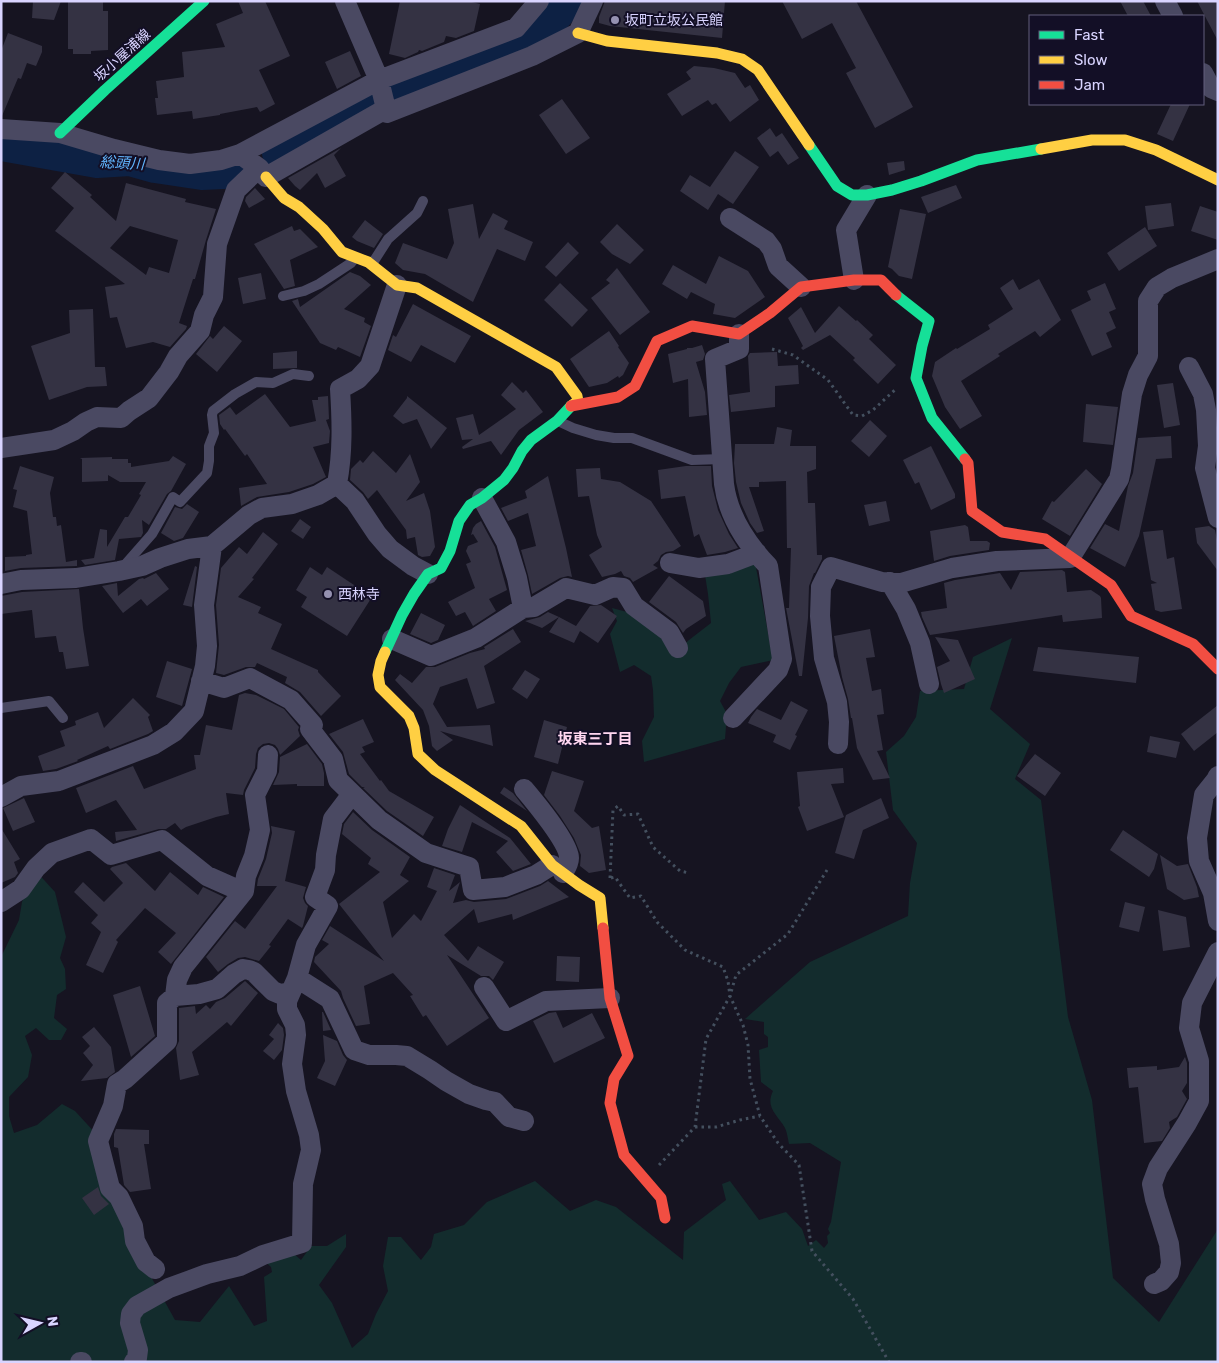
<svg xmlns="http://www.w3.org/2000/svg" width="1219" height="1363" viewBox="0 0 1219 1363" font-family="Rubik,'Noto Sans JP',sans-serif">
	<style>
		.green { fill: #132c2d }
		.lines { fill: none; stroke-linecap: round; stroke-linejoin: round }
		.river { stroke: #0d2144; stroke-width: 32 }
		.building { fill: #343243; fill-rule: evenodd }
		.path { stroke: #44505f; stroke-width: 3; stroke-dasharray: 2.5 4; stroke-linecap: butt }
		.lane { stroke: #4a4962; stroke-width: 10 }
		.street { stroke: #4a4962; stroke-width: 20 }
		.fast { stroke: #16e098; stroke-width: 11 }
		.slow { stroke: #ffcf43; stroke-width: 11 }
		.jam { stroke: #f24e42; stroke-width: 11 }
		.poi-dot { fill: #9591b1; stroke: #130f26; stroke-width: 2 }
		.labels { text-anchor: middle; stroke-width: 4; stroke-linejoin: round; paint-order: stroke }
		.poi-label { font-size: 14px; fill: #d9d4ff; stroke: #130f26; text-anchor: start }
		.street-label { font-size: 14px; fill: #d9d4ff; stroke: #130f26 }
		.water-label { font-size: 15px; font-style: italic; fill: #62b6ff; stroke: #130f26 }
		.neighbourhood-label { font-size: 15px; font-weight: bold; fill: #ffd6f0; stroke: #130f26 }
	</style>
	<rect width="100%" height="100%" fill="#161421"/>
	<!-- green -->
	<path class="green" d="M755,562L773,660L741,667L729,683L720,701L727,714L725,739L644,762L642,741L654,717L653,690L651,676L634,665L620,672L610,634L617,621L612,608L627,612L662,635L675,653L689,640L711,623L708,594L705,575Z
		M1012,638L990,709L1030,744L1015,779L1041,800L1068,1017L1092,1100L1113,1278L1159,1322L1218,1229V1362H1V957L19,920L22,902L34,869L55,892L66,937L60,958L65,969L66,989L57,995L54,1018L67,1029L61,1040H49L36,1028L25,1036L32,1055L28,1077L9,1097V1116L14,1133L37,1125L62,1104L75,1111L109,1148L120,1221L175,1320L200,1322L229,1286L254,1326L267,1321L264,1277L272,1272L271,1267L260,1257L293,1253L301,1260L311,1246H327L346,1234V1247L319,1285L332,1303L352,1348L368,1334L376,1314L388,1291L383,1266L388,1237H401L421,1260L431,1247L434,1234L464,1225L487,1202L535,1181L570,1211L596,1200L616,1207L683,1260L684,1232L726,1200L722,1184L730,1181L759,1220L786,1212L802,1229L808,1246L816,1240L824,1248L828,1243L827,1236L830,1233L828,1229L831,1222L841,1162L810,1143L789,1144C788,1139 787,1132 785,1128C777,1114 765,1108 773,1091L761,1082L759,1050L768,1047V1037L764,1034V1022L745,1019L810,962L908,916L910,883L917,843L893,810L886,752L904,736L916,717L920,691L964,689L973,657Z"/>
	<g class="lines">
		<!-- river -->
		<path class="river" d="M394,92L524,43L550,23L569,1
			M1,145L97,162L130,160L155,167L202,174L243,172
			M278,153L374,100"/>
	</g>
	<!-- building -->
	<path class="building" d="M33,1H61L54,20L32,18Z
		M68,1H103V11H108V50L91,51V54H73V49H68Z
		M238,1H265L290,56L259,70L275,104L260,112L257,107L220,114V115L193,119L192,111L157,115L155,98H158L156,81L184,77L182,52L225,47L216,24L243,13Z
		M400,1H468L480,4L474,31L456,38L446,36L444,42L422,51L419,50L418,52L405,58L389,54Z
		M605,1H725L722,38L610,26L599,23V17Z
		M782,1H856L913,107L875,128L846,73L856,68L832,23L802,39Z
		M1120,1H1143L1151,16H1128Z
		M1197,1H1218V41Z
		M8,33L42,46V52L36,66L27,63L21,79L18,78L2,116L1,51Z
		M350,51L361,76L337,89L325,62Z
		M694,66L714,68L735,73L745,88L750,85L759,100L730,122L716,103L712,105L708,100L682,116L667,94L691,79L686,72Z
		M562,99L590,138L566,154L539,115Z
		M1171,104H1190L1173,141L1157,134Z
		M770,128L776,137L782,133L799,158L788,165L778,151L770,157L757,138Z
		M341,148L333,156L334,155L346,176L325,188L317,173L300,190L295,186L288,178Z
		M735,151L759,167L733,204L718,194L708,210L680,191L690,175L710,187Z
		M904,161L905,170L889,175L887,163Z
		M65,172L92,195L90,197L116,221L126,183L186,199L185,202L216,209L206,240L195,279H193L179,323L187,326L186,329L170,347L153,342L126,348L117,317L110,318L105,287L125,284L55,231L74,208L51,188ZM130,226L178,240L169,273L149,267L146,275L110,248Z
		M956,185L962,198L928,213L921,197Z
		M255,188L265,199L249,208L245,201L246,197Z
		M1171,203L1174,226L1148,230L1145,206Z
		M473,204L479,239L493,213L508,221L504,229L533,242L525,261L497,249L473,302L425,274L403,270L395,263L403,243L447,259L454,243L448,209Z
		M1200,206L1218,212V240L1191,231Z
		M900,209L926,214L912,279L899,276L892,269L888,267Z
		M365,220L383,234L374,248L357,241L352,237Z
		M617,224L644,250L630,264L612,254L600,242Z
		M292,226L294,231L300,229L318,247L290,260L295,286L284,289L254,244Z
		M1145,227L1157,246L1119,271L1107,253Z
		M568,242L579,253L556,277L545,267Z
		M719,256L748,271L765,297L735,318L713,314L715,304L691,292L687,299L662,284L673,265L706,284Z
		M617,268L650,312L620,335L591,298L610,283L606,280Z
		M350,272L360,276L371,285L344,309L365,318L364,322L371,326L360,357L338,347L336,350L320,343L292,301L298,299L300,307Z
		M261,273L266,299L243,304L238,278Z
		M1013,279L1019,290L1039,279L1061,320L1040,337L1035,331L998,354L1000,356L961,381L982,416L960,429L945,407L932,376L935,362L956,348L957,349L990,329L988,325L1013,309L1000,288Z
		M560,283L588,310L572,327L544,300Z
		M1105,283L1116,309L1109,312L1116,328L1106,333L1112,347L1092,356L1071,310L1091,300L1087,291Z
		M413,304L471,336L455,363L421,345L411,362L388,350L393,335L396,337Z
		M839,306L856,321L857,320L873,335L869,339L896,365L878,384L853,360L855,358L830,335L803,350L801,348L803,346L788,318L801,307L815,333Z
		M93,309L95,367H105L107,386L87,387L49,400L31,346L70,333L69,310Z
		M224,326L242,341L217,372L196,354L210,336L213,339Z
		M609,331L619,346L618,347L629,363L623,375L619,378L618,376L607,383L589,387L570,359Z
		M702,345L705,354L703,360L696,362L705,392L707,415L689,417L688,379L673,383L668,354L687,349V348H692Z
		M297,351V368L273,369V353Z
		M777,352L778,366L798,365L799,384L775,386V407L731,412L729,395L750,392L748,356L750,353Z
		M512,382L523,393L526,390L543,412L519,430L501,455L491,441L463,449L462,447L473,439L462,440L456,418L473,414L479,435L516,409L501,395Z
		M1173,383L1180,425L1164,428L1157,385Z
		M265,394L290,427L316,421L312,400H318V397L328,396L329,419L326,420L330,431L329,443L313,447L326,477L313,484L289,492L257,497L241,506L239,488L267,484L247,454L245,456L225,429L224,430L220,424L219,415L230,407L236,415Z
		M407,396L447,428L431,449L417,419L403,424L393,416L407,398Z
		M1086,404L1118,407L1113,445L1083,442Z
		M870,420L887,436L869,457L851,441Z
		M777,427L792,430L790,446H816V469L807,472L808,503H815L817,555H822V559L815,573H814L809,586L808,618L802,676H799L786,608H789L791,548H787L786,481L759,482V487H749L764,531L757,533L750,523L741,503L736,482L734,463L735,444H774Z
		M1171,436L1172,458L1156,459L1139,536L1125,567L1090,548L1105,524L1119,531L1128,486L1133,473L1138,438Z
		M931,446L955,494V498L931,510L919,482L915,484L903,460Z
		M373,451L396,473L410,454L420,482L406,501L424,493L430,511L435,547L430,556L422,557L418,555L415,537L407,539L406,530L377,490L368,499L363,492L350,480L351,469L360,460L363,463Z
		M173,456L186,464L171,491L167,494L149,525L142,520L143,533L141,537L119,539L115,560L85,565L81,560L94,558L100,529L107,530V547L125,517H128L141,495L139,494L146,482H120L108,475V481L82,482V459L80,458L112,457V459H128V463H131V467L169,461Z
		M20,466L54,477L50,493L53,517H56L57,526L61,525L66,562L77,560V566L21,568L5,571V557L26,556V555L32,554L27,511L13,507L17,490L13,489Z
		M686,466H711L712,486L718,510L729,534L738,548L725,552L707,555L699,534L694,537L685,496L661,499L658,470Z
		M600,468L601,479L620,482L651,501L681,546L673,551L666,552L661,555L658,561L653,565L658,568L633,582L630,578L624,576L621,571L615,574L602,577L589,555L602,547L597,535L589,496L578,497L576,469Z
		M1086,469L1102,484L1070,536L1042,519L1052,501L1054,502Z
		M548,476L566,548L572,577L568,576L560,578L532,594L528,575L521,550L536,546L528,513L508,521L501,508L527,498L525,491Z
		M886,501L890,521L869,526L864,505Z
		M187,504L199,512L183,538L174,541L161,533L175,507L182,509Z
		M300,519L311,527L303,539L291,531Z
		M481,521L495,547L507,590L489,599L496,611L473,626L465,612L456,616L448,602L475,588L466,564L471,562L466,551L468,546L478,542L473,534L471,535L473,528L476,524Z
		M965,525L968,527L970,541H987L990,543L989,550L950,556L934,561L930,531Z
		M1209,526L1215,530L1218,545V571L1197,543L1195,528Z
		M1163,530L1167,559L1174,557L1182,609L1161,612L1155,610L1151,584L1157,583L1151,580L1143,532Z
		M263,532L278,544L252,578L254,579L238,597L261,607L258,613L282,624L271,649L318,670V672L341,696L321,716L300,692L285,683L287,677L257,663L255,667H246L224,675L216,673L219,645L216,605L221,568L239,547L247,554Z
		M195,566L197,567L192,607L183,605Z
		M310,567L322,575L327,567L372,597L347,636L301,607L307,597L296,590Z
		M1062,570L1065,572L1067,592L1091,590L1100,596L1101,598L1102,618L1063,622L1062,615L930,635L922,617L921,612L947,608L944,583L955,580L1000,573L1011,590L1020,572Z
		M156,573L169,589L147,606L141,599L123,613L102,586L117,583L118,596L139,579L143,578L144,579Z
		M669,576L703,601L706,616L686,629L683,633L676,622L649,602Z
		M79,589L83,628L89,666L66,669L63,652H59L56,636L35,638L32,610L1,614V596L22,592Z
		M601,605L617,616L598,643L580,631L574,643L549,632L559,617L576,626L590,606Z
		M548,612L559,617L542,628L525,621L540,617Z
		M421,613L445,625L438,640L431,643L410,634Z
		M513,629L521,642L484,666L495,703L477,709L467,678L440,687L433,704L447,727L490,725L493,746L440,731L453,740L437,751L432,746L429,726L423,710L395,680L400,674L412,683L426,667H435L470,653L485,649L484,647Z
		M870,629L875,657L866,658L872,691L881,689L884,714L877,715L883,750L877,751L890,778L873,780L857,748L852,718H851L848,699L842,677L834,636Z
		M935,637L958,640L975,679L944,693L941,684L937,667L950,661Z
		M1038,647L1139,657L1136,683L1033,671Z
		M167,661L192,669L182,706L156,697Z
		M525,670L540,679L527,699L512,689Z
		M245,693L256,695L284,709L299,727L298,730L300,736L280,755L278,749L275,745L269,743L263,744L258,748L256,754L255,768L244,790L243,795L226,793L229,814L216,817L186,827L181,830L175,823L166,829H159L116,841L115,832L137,830L116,800L86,813L76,788L133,766L144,789L196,769L194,755H200L206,725L232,730L239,695Z
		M133,698L150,715L148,717L153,731L148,734L110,749L108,746L77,760L78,761L56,769L43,771L38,756L65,746L60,731L76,725L75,721L98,712L104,728Z
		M791,701L808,710L795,735L797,736L790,750L773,742L776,735L748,723L751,717L757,709L781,720Z
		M1218,705V732L1194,751L1181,734Z
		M363,719L374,742L362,747L365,752L360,754L380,781L381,780L389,791L434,817L423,836L387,811L363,788L365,787H362L349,774L343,752L329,734Z
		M544,720L567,727L558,764L534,757Z
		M1150,736L1180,742L1176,758L1147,752Z
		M307,744L322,764L324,773V786H297V784L273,785L279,772L280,757Z
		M1035,754L1061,773L1045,796L1017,776Z
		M843,768L844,783L831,784L844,817L807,831L798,807L800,806L797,772Z
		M552,771L584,781L574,811L592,828L599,826L606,870L589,873L580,866L581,855L574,838L560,816L544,795Z
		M504,787L513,793L527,811L500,793Z
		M24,798L35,822L13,831L3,808Z
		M881,798L889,818L863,830L854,859L835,853L846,815Z
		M460,805L510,838L531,864L513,871L496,852L508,841L472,822L462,852L442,846L448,829Z
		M353,812L372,830L410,857L400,875L409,881L383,902L392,938L414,914L421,921L437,891L427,887L434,868L455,875L449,891L460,882L453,903L466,900L474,902L506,899L540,886L548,881L569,897L513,920L512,914L478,923L474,909L444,935L468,961L478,946L504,962L493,980L489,976H481L447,955L489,1018L447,1046L426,1015L423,1017L410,996L413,995L393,973L364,986L370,1024L356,1026L343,998L341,991L314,962L315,957L329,944L322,940L330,926L384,961L339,904L380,872L368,864L371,858L342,834L344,824Z
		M271,826L295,831L285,881L306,887L303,898L305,903L308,906L303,926L302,928L288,919L269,945L271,946L259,961L245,957L238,958L228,964L218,972L206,957L235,921L245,929L277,886H257L258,879L266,859L272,833Z
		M1,828L20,859L14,862L18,873L15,877L1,883Z
		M1123,830L1158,854L1154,869L1149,877L1110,850Z
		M1160,855L1177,866L1188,864L1197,887L1199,897L1184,900L1167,889Z
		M126,863L155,891L170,872L198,895L203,887L224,897L171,964L158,952L176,933L145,908L116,940L118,942L103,973L86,965L101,932L91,923L98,915L74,892L83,882L104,902L123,883L110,869L112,867Z
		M1125,902L1145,907L1139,932L1119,927Z
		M1158,910L1186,917L1190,947L1163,951Z
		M557,956L580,957L579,982L556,981Z
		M245,981L258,993L231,1026L227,1022L192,1052L199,1075L180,1080L176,1048L179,1041V1008L195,1006L196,1014L206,1005L210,1009L216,1002L225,998Z
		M140,986L155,1036L131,1057L113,995Z
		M322,1012H323L331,1030L323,1031Z
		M556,1012L563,1028L592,1013L605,1038L554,1063L533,1021L549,1013Z
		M278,1023L283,1028L284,1035L282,1050L274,1060L263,1051L274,1039L269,1035Z
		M94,1027L111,1047L115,1072L107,1078L81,1081L93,1065L83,1053L90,1046L82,1037Z
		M323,1035L337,1041L343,1055L347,1060L335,1086L317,1078L325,1061Z
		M1185,1057L1187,1063V1083L1182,1091L1187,1099L1177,1117L1169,1122L1170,1128L1162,1141L1144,1143L1138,1087L1129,1088L1127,1068L1157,1066V1070L1179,1067Z
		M116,1129L149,1130V1144H144L151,1189L130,1192L124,1185L118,1148L114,1147V1134Z
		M98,1187L101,1196L109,1204L94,1215L82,1198Z"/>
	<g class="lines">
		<!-- path -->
		<path class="path" d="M772,349L793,355L828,380L853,415L862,416L873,410L897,388
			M610,878L613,810L618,806L624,815L638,814L653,847L680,871L689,873
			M611,878L615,877L630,898L641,896L657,922L685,950L723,967L728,981L730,996L743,1025L748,1045L750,1079L760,1116L778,1143L799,1165L812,1251L853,1299L889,1362
			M695,1127H716L740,1120L760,1116
			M659,1165L695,1127L706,1039L730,996L736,975L788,934L827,870"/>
		<!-- lane -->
		<path class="lane" d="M372,264L388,239L417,213L423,201
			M283,296L304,291L319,284L351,263L354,259
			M558,421L573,428L596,435L614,438H632L692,460L722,459
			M123,567L152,534L173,497L180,502L207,473L209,461V446L214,433L212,415L213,411L235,394L256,382L273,383L293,374L309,376
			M1,708L49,701L63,718"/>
		<!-- street -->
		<path class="street" d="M345,1L379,80L387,113
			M1165,1L1173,16
			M1203,73L1211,88L1218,91
			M1,129L60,133L114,149L159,160L190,164L221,160L240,154L259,168L266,177L382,111L387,113L532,56L578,33L593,1
			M240,154L379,80L516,28L539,1
			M730,218L766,241L772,249L778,266L801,287
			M854,280L846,230L867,195
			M1189,367L1203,394L1206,410L1208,446L1205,468L1218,518
			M1,448L54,440L73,431L86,422L97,417L121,418L129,411L149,398L169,372L178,356L200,331L204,315L213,297L217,244L236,190L259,168
			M337,484L355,501L377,534L390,549L413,566L428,574
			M482,498L506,542L517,578L523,608L534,607L566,588L595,595L613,587L623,588L634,606L669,632L678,648
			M212,546L249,515L262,508L292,504L318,495L337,484C343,452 342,421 340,389L358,379L370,366L397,285
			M670,563L699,568L728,564L757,553
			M890,582L906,609L920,643L929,684
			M1,584L21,580L76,578L119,571L142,566L160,558L188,549L212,546L204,605L207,646L205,666L194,711L174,732L153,745L59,781L21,786L1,797
			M392,639L431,656L476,638L523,608
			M201,681L224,688L250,678L291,700L313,725L310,729L333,759L338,780L379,820L426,853L469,867L473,890L505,887L536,875L552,865
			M733,718L778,670L782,659L768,566C747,544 728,515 724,484L715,359L739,349V334
			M838,744L839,722L837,702L824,658L820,616L821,587L831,567L882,582L901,583L952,568L997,561L1070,558L1119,479L1121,470L1132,394L1138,375L1148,356V301L1157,287L1172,278L1218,259
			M1218,776L1216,780L1204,795L1197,838L1199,861L1213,893L1218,921
			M524,789C535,802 569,843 569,858C569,864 566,868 563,873
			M1,902L21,889L36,868L52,853L91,839L111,855L162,840L207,876L243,892
			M297,978L330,999L354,1050L369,1055H396L407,1056L430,1070L446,1081L469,1094L486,1100L495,1102L509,1117L524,1121
			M484,987L506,1021L546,1001L610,998
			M175,996L177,980L183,967L244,891L246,876L254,856L260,830L255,795L267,771L268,755
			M155,1269L146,1262L135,1241L133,1226L119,1197L110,1188L98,1141L113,1106L117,1084L125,1079L167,1041V1003L175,996L199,994L217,989L234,974L243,969L249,970L254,972L273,991L280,994L291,992
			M1154,1284L1161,1281L1169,1272L1171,1263L1169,1244L1155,1199L1152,1184L1158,1168L1187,1123L1199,1101V1061L1189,1028L1192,1003L1218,952
			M80,1362H82
			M134,1362L137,1358L138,1350L130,1323L131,1314L137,1306L169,1288L207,1274L240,1266L263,1255L302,1243L303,1184L311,1150L309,1135L296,1091L292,1064L296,1035L295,1025L287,1009V1001L297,978L306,945L328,906L315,897L325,870L326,855L333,819L352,794"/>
		<!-- fast -->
		<path class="fast" d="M60,133L105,90L204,1
			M809,145L837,186L852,195H867L892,190L921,181L977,160L1041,149
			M896,295L929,321L922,346L916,378L932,418L965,459
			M385,652L402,615L414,594L428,574L441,568L450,551L459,521L470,505L482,498L504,480L513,468L522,451L531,440L557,421L571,406"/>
		<!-- slow -->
		<path class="slow" d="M578,33L607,41L717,53L742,59L758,70L809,145
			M1041,149L1092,140H1125L1156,150L1218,180
			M266,177L284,198L299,207L323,229L342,252L368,262L397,285L417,288L556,367L577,396L578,401L571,406
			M385,652L381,661L378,675L380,687L409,716L414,728L418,754L435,770L521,826L552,865L579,885L600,898L603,928"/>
		<!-- jam -->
		<path class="jam" d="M571,406L618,397L635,386L657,341L692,326L739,334L770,313L801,287L854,280H881L896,295
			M965,459L968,463L972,511L1002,532L1045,539L1111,585L1131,616L1193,644L1218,669
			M603,928L610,998L628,1056L614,1079L610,1103L624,1155L661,1198L665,1218"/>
	</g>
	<!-- markers -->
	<g class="poi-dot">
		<circle cx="615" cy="20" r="5"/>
		<circle cx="328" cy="594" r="5"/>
	</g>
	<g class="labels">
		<!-- poi labels -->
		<g class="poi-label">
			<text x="625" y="25">坂町立坂公民館</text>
			<text x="338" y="599">西林寺</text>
		</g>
		<!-- street labels -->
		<g class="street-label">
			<text transform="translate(122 55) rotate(-42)" y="5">坂小屋浦線</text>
		</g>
		<!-- water labels -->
		<g class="water-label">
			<text transform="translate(122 163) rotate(3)" y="5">総頭川</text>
		</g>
		<!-- neighbourhood labels -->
		<g class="neighbourhood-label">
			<text x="595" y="744">坂東三丁目</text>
		</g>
	</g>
	<!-- border -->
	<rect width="1219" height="1363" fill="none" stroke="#d9d4ff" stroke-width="5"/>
	<!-- legend -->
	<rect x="1029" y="15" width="175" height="90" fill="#130f26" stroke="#625e7d"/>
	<rect x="1039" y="31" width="25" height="8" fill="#16e098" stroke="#625e7d"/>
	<text x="1074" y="40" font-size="15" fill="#d9d4ff">Fast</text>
	<rect x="1039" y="56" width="25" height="8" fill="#ffcf43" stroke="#625e7d"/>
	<text x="1074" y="65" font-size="15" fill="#d9d4ff">Slow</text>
	<rect x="1039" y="81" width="25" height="8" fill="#f24e42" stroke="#625e7d"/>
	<text x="1074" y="90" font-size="15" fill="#d9d4ff">Jam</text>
	<!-- north arrow -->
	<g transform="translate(40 1323) rotate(82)" stroke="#130f26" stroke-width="4" paint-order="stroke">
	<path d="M0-4L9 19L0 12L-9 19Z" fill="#d9d4ff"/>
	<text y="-8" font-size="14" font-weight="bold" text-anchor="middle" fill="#d9d4ff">N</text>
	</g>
</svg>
